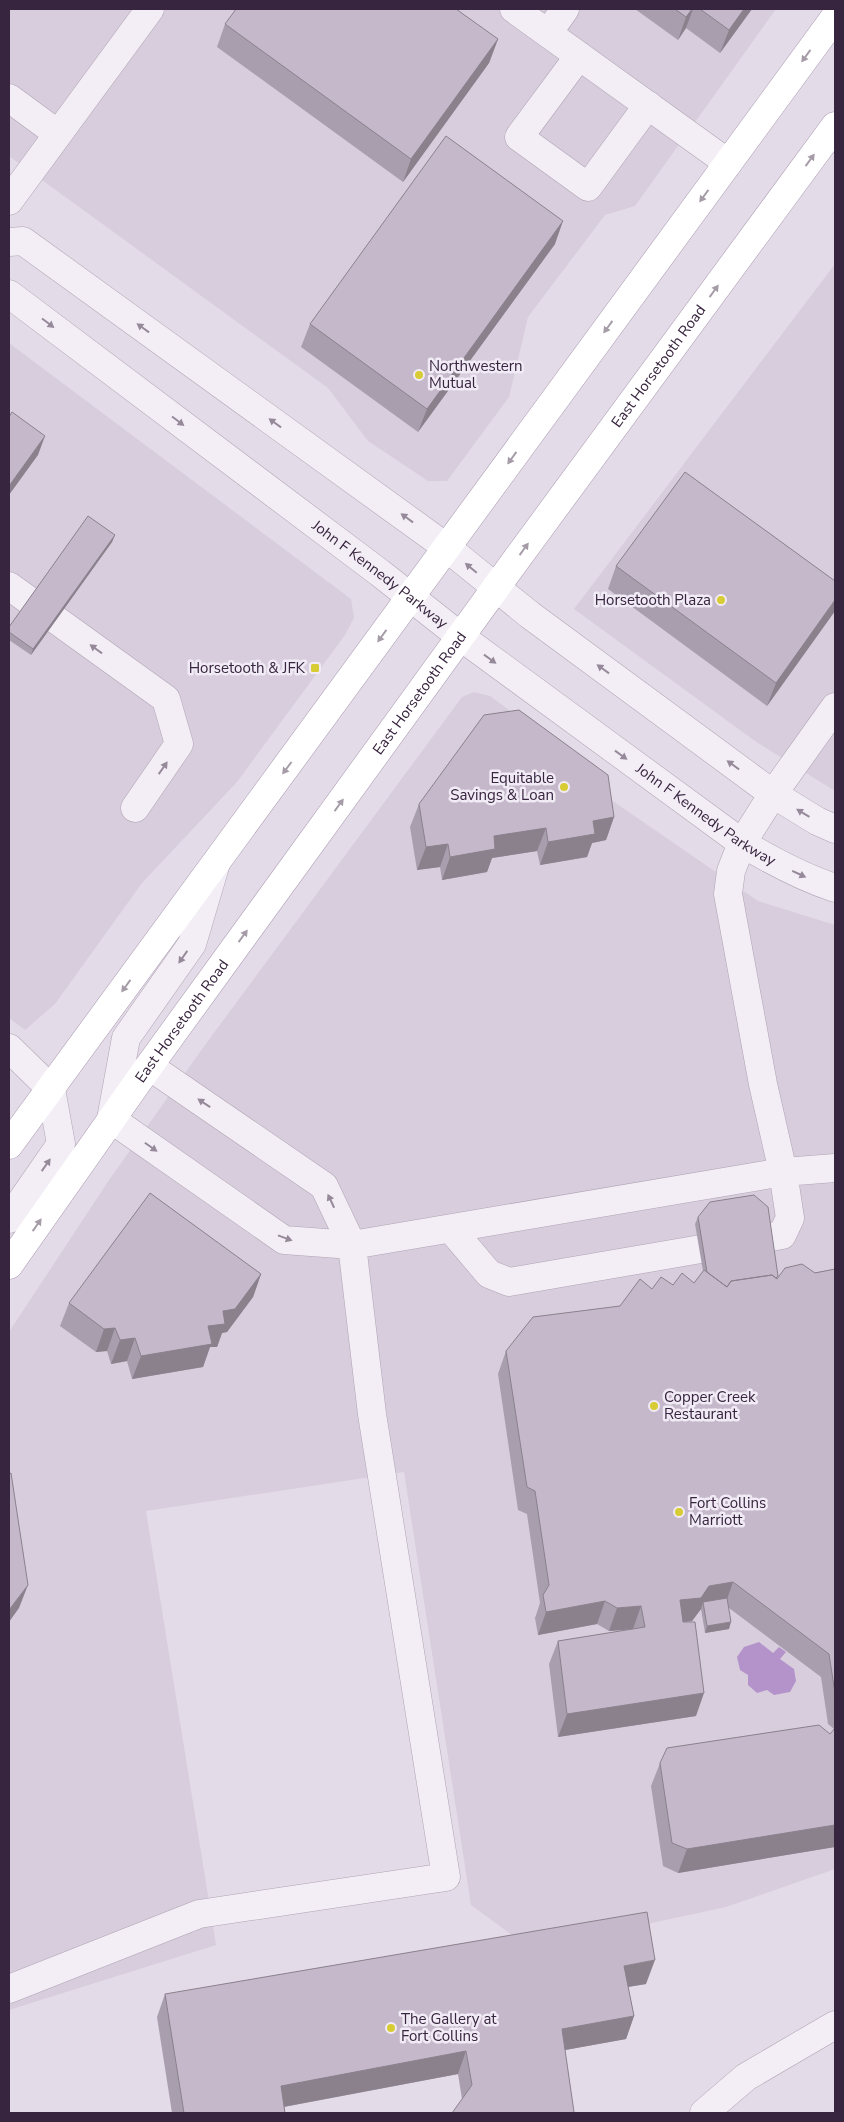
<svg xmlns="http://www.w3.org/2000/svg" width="844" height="2122" viewBox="0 0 844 2122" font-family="'Nunito Sans',sans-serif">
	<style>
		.built { fill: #d8cddc }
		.water { fill: #b493cb }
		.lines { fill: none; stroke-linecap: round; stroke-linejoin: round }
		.minor-casing { stroke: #afa4b4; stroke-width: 29 }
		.major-casing { stroke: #ab9ab4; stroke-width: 29 }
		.minor { stroke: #f3eef5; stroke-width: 28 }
		.major { stroke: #fff; stroke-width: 28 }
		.wall { fill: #a99eae }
		.shaded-wall { fill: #8a818d }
		.building { fill: #c5b8ca; stroke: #8a818d }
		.oneway { fill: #a59ca8 }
		.oneway2 { fill: #95899a }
		.poi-dot { fill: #d8cc35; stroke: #f1ebf5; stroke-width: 2 }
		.labels { text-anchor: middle; stroke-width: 5; stroke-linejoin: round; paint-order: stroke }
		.poi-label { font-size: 15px; fill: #37243e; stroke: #f1ebf5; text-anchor: start }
		.street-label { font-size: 15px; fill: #37243e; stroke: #f1ebf5 }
	</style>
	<rect width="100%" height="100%" fill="#e3dbe7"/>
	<!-- built -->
	<path class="built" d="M9,9H776L635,206L605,215L528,317L509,397L447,481H428L368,441L328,388L9,156Z
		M835,264V791L755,741L574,609Z
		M9,343L351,599L354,618L345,635L237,782L142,883L55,1004L25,1030L9,1018Z
		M474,692L490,696L569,754L607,797L758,901L835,925V1869L726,1907L531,1949L471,1905L404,1472L146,1511L216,1945L9,2010V1332L109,1180L205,1045L462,697Z"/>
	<!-- water -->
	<path class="water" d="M759,1642L773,1653L779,1647L786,1652L780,1659L794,1669L796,1681L790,1692L774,1695L767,1690L757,1693L748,1685V1675L740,1670L737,1657L744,1647Z"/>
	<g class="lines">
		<!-- minor casing -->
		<g class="minor-casing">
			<g id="minor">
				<path d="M514,9L728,163"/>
				<path d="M548,33L565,9"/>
				<path d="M579,56L519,137L588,187L648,105"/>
				<path d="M9,98L58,134"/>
				<path d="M9,201L150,9"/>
				<path d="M9,242L23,241L446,547L530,615L773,794L817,821L835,829"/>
				<path id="s1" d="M9,294L380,573L461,637L742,843C772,861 802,877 835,888"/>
				<path d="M9,586L166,699L179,744L135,808"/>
				<path d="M9,1048L51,1089L61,1144L9,1219"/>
				<path d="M149,1066L324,1186L352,1245L284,1240L111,1119L126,1038L192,944L216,863"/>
				<path d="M451,1229L489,1274L509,1282L782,1235L790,1218L783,1172L835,1168"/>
				<path d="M9,1989L199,1914L446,1877L372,1414L352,1245L783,1172L763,1084L728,894L731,871L742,843L773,794L835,707"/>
				<path d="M704,2113L746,2077L835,2025"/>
			</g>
		</g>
		<!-- major casing -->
		<g class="major-casing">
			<g id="major">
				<path d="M9,1145L835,17"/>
				<path id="s2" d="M9,1265L149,1066L516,560L835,126"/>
			</g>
		</g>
		<!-- minor -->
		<use href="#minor" class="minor"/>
		<!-- major -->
		<use href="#major" class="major"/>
	</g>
	<!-- wall -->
	<path class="wall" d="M635,9H752L720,53L686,28L678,40Z
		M225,24L498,39L489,63L403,182L217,47Z
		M555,244L418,432L301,347L310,324Z
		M115,535L112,542L31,655L9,640V627Z
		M616,566L835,581V611L767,706L608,589Z
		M419,804L614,817L606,840L592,843L587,857L540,865L537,851L492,858L487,872L442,880L440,867L417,870L410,827Z
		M698,1217L777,1279L835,1269V1847L678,1873L663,1866L651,1786L660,1763L830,1734L834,1729L828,1724L821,1677L729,1608V1629L705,1633L701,1609L692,1621L685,1622L696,1716L558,1737L549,1664L558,1641L629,1630L609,1631L597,1624L538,1635L535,1618L540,1603L527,1514L518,1510L498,1374L506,1351L620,1306L652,1289L673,1285L694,1283L703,1271L695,1224Z
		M261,1274L253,1297L227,1332L222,1333L217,1347H210L203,1367L132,1379L127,1361L111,1364L107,1351L96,1352L60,1326L69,1303Z
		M646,1984L628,1987L634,2016L626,2039L565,2050L462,2099L458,2074L284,2107L285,2113H172L157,2017L165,1994Z"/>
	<!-- shaded-wall -->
	<path class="shaded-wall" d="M692,9H693L686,28L678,40L686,17Z
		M744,9H752L720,53L729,30Z
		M498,39L489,63L403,182L411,159Z
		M563,221L555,244L418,432L427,409Z
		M45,436L38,455L9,495V486Z
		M115,535L112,542L31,655L33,649Z
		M835,600V611L767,706L776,683Z
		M614,817L606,840L592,843L587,857L540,865L548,842L593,821Z
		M546,828L537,851L492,858L487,872L442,880L450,857L494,836Z
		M448,844L440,867L417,870L426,847Z
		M261,1274L253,1297L227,1332L222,1333L217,1347H210L203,1367L132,1379L141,1356L208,1326Z
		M115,1328L107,1351L96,1352L104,1329Z
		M135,1338L127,1361L111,1364L120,1340Z
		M733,1582L725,1605L703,1602L701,1609L692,1621L672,1623L680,1600L709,1586Z
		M28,1585L19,1608L9,1622V1610Z
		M605,1601L597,1624L538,1635L546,1612Z
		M641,1606L633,1629L609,1631L617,1608Z
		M731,1622L729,1629L705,1633L707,1626Z
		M704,1693L696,1716L558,1737L567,1714Z
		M835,1825V1847L678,1873L687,1849Z
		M655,1960L646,1984L615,1989L624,1966Z
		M634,2016L626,2039L554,2052L562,2029Z
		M466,2051L458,2074L272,2109L281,2086Z"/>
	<!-- building -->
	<path class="building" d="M236,9H456L498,39L411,159L225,24Z
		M675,9H692L686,17Z
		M700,9H744L729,30Z
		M446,136L563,221L427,409L310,324Z
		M12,412L45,436L9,486V417Z
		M685,472L835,581V600L776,683L616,566Z
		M88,516L115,535L33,649L9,632V627Z
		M519,710L608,775L614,817L593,821L595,834L548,842L546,828L494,836L495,849L450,857L448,844L426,847L419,804L484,715Z
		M150,1193L261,1274L235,1309L223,1311L225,1324L208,1326L212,1344L141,1356L135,1338L120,1340L115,1328L104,1329L69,1303Z
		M754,1195L768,1207L778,1276L776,1278L772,1275L731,1281L727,1287L707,1272L698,1217L710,1202Z
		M802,1264L815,1273L835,1269V1693L829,1654L733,1582L709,1586L701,1598L680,1600L683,1622H695L704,1693L567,1714L558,1641L645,1627L641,1606L617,1608L605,1601L546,1612L543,1595L549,1585L535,1491L527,1487L506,1351L533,1317L620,1306L640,1279L652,1289L661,1277L673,1285L682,1273L694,1283L704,1270L727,1287L731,1281L772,1275L777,1279L785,1268Z
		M11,1473L28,1585L9,1610V1474Z
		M727,1598L731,1622L707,1626L703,1602Z
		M819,1725L830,1734L835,1728V1825L687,1849L672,1843L660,1763L667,1748Z
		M647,1912L655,1960L624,1966L634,2016L562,2029L574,2112L573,2113H452L472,2085L466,2051L281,2086L285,2113H184L165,1994Z"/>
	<!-- one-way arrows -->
	<defs><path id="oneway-solid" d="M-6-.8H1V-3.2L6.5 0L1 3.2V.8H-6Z" transform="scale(1.25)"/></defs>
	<g class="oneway">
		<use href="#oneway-solid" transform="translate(806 56) rotate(126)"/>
		<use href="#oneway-solid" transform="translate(810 160) rotate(-54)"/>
		<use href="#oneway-solid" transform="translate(704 196) rotate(126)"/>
		<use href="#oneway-solid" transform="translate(714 291) rotate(-54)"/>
		<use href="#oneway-solid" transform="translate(608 327) rotate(126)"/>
		<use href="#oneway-solid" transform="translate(512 458) rotate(126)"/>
		<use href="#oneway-solid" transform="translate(524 549) rotate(-54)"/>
		<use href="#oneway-solid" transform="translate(382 636) rotate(126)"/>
		<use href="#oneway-solid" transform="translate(287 768) rotate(127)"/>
		<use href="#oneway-solid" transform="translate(339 805) rotate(-54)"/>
		<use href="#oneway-solid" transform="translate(243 936) rotate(-54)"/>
		<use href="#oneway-solid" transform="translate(126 986) rotate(126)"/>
		<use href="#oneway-solid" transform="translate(37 1225) rotate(-55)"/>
	</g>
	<g class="oneway2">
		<use href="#oneway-solid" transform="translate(48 323) rotate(37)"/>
		<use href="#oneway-solid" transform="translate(143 328) rotate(-144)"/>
		<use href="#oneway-solid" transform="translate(178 421) rotate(37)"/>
		<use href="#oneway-solid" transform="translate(275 423) rotate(-144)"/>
		<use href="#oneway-solid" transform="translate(407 518) rotate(-144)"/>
		<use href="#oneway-solid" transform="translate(471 568) rotate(-140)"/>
		<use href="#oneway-solid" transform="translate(96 649) rotate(-144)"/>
		<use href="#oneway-solid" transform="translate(490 659) rotate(36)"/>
		<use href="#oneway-solid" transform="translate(603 669) rotate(-144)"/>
		<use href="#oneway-solid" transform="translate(621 755) rotate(36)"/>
		<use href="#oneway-solid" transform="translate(733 765) rotate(-144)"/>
		<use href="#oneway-solid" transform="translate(163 768) rotate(-55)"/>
		<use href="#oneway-solid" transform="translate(803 813) rotate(-149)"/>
		<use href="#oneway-solid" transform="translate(799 874) rotate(25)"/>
		<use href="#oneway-solid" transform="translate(183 957) rotate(125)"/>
		<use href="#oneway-solid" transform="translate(204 1103) rotate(-146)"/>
		<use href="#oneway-solid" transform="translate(151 1147) rotate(35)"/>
		<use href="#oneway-solid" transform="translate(46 1165) rotate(-55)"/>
		<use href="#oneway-solid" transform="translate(331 1201) rotate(-115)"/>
		<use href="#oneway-solid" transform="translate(285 1238) rotate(20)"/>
	</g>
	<!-- markers -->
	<g class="poi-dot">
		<circle cx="419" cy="375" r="5"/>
		<circle cx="721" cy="600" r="5"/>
		<rect x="310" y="663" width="10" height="10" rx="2.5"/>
		<circle cx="564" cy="787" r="5"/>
		<circle cx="654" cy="1406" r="5"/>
		<circle cx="679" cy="1512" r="5"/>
		<circle cx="391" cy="2028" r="5"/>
	</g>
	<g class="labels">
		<!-- poi labels -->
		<g class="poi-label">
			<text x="429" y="371">Northwestern<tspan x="429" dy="17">Mutual</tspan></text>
			<text x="711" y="605" text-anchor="end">Horsetooth Plaza</text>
			<text x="305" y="673" text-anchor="end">Horsetooth &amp; JFK</text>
			<text x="554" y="783" text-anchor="end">Equitable<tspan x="554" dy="17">Savings &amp; Loan</tspan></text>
			<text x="664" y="1402">Copper Creek<tspan x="664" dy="17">Restaurant</tspan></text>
			<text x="689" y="1508">Fort Collins<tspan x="689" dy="17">Marriott</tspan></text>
			<text x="401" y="2024">The Gallery at<tspan x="401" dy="17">Fort Collins</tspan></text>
		</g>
		<!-- street labels -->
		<g class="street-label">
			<text dy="5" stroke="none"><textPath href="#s2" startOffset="1109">East Horsetooth Road</textPath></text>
			<text dy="5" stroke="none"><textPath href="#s1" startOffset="465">John F Kennedy Parkway</textPath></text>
			<text dy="5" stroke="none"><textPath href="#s2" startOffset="704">East Horsetooth Road</textPath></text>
			<text dy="5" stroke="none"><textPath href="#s1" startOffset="870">John F Kennedy Parkway</textPath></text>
			<text dy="5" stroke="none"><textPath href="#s2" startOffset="299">East Horsetooth Road</textPath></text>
		</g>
	</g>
	<!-- border -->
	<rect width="844" height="2122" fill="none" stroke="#37243e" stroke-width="20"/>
</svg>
